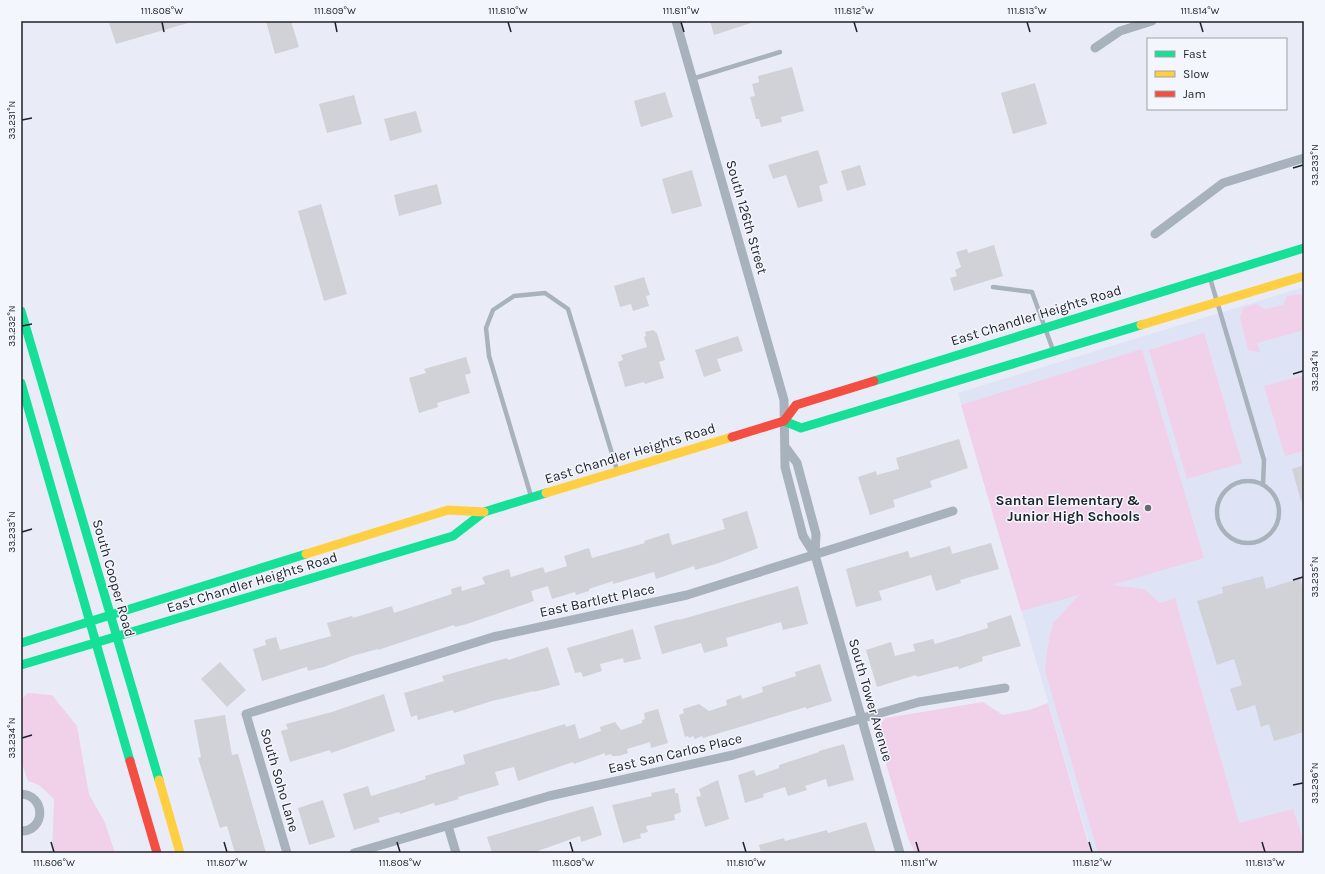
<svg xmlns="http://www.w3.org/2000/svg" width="1325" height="874" viewBox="0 0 1325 874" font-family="Karla,sans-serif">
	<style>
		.built { fill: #dfe3f6 }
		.green { fill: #f1d1e9 }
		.building { fill: #d1d1d8 }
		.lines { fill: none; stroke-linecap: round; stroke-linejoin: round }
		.lane { stroke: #a8b2bc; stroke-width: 4.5 }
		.street { stroke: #a8b2bc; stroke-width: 9 }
		.fast { stroke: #16e098; stroke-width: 9 }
		.slow { stroke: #ffcf43; stroke-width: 9 }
		.jam { stroke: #f24e42; stroke-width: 9 }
		.ticks { fill: none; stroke: #1f2128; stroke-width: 1.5 }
		.poi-dot { fill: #666870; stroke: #f4f6fe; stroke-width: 1.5 }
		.labels { text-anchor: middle; stroke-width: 3; stroke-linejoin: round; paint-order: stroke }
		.street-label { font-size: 14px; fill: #1f2128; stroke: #f4f6fe }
		.poi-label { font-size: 14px; font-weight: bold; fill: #1f2128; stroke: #f4f6fe; text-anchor: end }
		.neatline { fill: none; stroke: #1f2128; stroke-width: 1.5 }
		.ticks-label { font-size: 10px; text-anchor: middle; fill: #1f2128 }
	</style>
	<rect width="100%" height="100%" fill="#e9ecf6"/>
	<!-- built -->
	<path class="built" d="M1304,287V853H1092L958,393Z"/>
	<!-- green -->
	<path class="green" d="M1299,294L1304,296V330L1257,343L1260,352L1248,350L1240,317L1243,308L1256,304L1265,309L1283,305L1287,296Z
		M1204,333L1242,463L1187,479L1149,350Z
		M1142,349L1204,558L1112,585L1144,589L1160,603L1175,598L1239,823L1293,809L1304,842V853H1098L1045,671L1047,650L1053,623L1078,596L1083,594L1021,611L961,405Z
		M1304,375V451L1285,456L1264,386Z
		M28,693L52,695L77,726L89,794L105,823L115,853H52L54,799L39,785L28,781L21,761V699Z
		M983,702L1003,715L1029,710L1048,703L1091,853H915L908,838L876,730L885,718Z"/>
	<!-- building -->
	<path class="building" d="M117,21H187L188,23L116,44L109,23Z
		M266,21H291L299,47L275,54Z
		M710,21H751V23L714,35Z
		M792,67L804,111L781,117L782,122L761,127L759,119H756L750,97L755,96L752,84L759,82L758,76Z
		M1035,83L1047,124L1013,134L1001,93Z
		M665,92L673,117L641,127L634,101Z
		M354,95L362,124L327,133L319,104Z
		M416,111L422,132L390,141L384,119Z
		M818,150L828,183L819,186L823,201L798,208L786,175L773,179L768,165Z
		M860,165L866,185L847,191L841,171Z
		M692,170L702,206L672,214L662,179Z
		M437,184L442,204L399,216L394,195Z
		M321,204L347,294L324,301L298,211Z
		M994,245L1003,276L954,291L950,278L957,276L955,270L961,267L956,252L967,249L968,253Z
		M644,277L650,295L646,296L649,306L633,311L631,304L620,307L614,286Z
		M653,330L657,333L665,360L659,362L664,378L645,384L644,382L625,387L618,362L623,360L621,355L647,347L644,337L646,336L645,332Z
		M738,336L743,351L717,359L721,371L704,377L695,350Z
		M466,357L471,373L465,375L470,393L437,403L438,407L419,413L409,378L426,373L424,369Z
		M959,439L968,468L930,481L932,487L893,500L895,507L870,515L858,477L876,471L877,475L899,469L896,458Z
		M1304,465V500L1301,501L1292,469Z
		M747,511L758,548L719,563L695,570L694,566L656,579L654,572L613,584V581L589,589V591L576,595L575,592L552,599L548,586L531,591L534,601L467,624L455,627L454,625L378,650V649L352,656L324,667L308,671L307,667L262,681L253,649L266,645L265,640L276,637L280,650L331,636L327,623L352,616L353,618L392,606L394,613L452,594L451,589L461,586L462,591L485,584L482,577L509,569L511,577L543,567L545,573L567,566L564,556L589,548L592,558L645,543L644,541L669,533L672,545L725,529L722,519Z
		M991,543L999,569L960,580L961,583L936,591L931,575L879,591L882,600L856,607L846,569L908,551L910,558L950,546L952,554Z
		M1263,576L1266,589L1300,578L1304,592V732L1274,741L1269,724L1261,727L1255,705L1237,711L1230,689L1242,685L1234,659L1217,665L1197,601L1223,593L1222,587Z
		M798,586L808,624L783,630L781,622L726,638L728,646L704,653L701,643L662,654L654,626L679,619V620Z
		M1011,615L1021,646L982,657L983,661L959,669L958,666L917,677L916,675L877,687L866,650L891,642L895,656L915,651L913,644L933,639L935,644L988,628L987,623Z
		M633,629L641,659L624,663L623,658L600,664L602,671L583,677L581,672L575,673L567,648Z
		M548,647L560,685L534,692V691L492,701L454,713L453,710L418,720L417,715L411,717L404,693L444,681L442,676L507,658L508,660Z
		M220,662L246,690L227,707L201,679Z
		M820,664L832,701L806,709V707L703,738L702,736L695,739L693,736L689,738L688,736L685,737L679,715L684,713L683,709L699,704L709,711L727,705L726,700L741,695L742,699L763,692L762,687L796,676L795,672Z
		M384,694L395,731L331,753L330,750L290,762L281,731L288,729L286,724L332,712Z
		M658,709L668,743L651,748L650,742L627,749L628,753L619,756H612L611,754L605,756V753L574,764L573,762L518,781L514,767L495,772L499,785L458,797L459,799L435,806L434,803L400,814L399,812L378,818L380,822L354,830L343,794L368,786L371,796L426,779L425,776L465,764L463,755L565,724L566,727L575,724L579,739L601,731L600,727L615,722L621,730L642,723V720L645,719L644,713Z
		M225,715L232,755L238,754L266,853H235L227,826L220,828L198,758L201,757L194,720Z
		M844,744L854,780L828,787L826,779L805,786L807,790L788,796L785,787L763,794L764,797L745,803L738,775L754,770L756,776L779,768V765L819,752V751Z
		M718,780L729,819L705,827L696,797L701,796L699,789Z
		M675,788V793H678L681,812L674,815L675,820L646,826L648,832L640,834L641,838L623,843L612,805L652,796L651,793Z
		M323,800L335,837L309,845L298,808Z
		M593,806L602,835L581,842L580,836L532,853H492L487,837Z
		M866,822L876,853H761L759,845L784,838L785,841L827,830L828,833Z"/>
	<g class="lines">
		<!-- lane -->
		<path class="lane" d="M692,79L780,52
			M1210,278L1264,460L1263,485
			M993,287L1032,292L1053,350
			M1217 512a31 31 0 1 1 62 0a31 31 0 1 1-62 0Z
			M531,496L489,356L486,328L493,310L514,296L545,293L568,309L617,470"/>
		<!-- street -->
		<path class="street" d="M676,21L784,400L785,467L803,536L815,555L900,853
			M1095,48L1120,31L1152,21
			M1155,234L1223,183L1304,158
			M786,448L797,463L816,534L815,555
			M21,794C46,795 46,831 21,831
			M448,826L456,853
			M287,853L246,714L493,637L687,595L953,511
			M354,853L549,796L733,755L919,702L1005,688"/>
		<!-- fast -->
		<path class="fast" d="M21,311L159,780
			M874,381L1304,248
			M21,383L130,761
			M784,421L801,428L1141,325
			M21,643L306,554
			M21,665L453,536L484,512L546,493"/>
		<!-- slow -->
		<path class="slow" d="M1141,325L1304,276
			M546,493L732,437
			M306,554L448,510L484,512
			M159,780L180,853"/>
		<!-- jam -->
		<path class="jam" d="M732,437L784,421L796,405L874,381
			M130,761L157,853"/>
	</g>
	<!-- ticks -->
	<path class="ticks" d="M162,22L164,32M335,22L337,32M508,22L511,32M681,22L684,32M854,22L857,32M1027,22L1030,32M1200,22L1203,32M22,120L32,118M1293,168L1303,165M22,326L32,324M1293,374L1303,371M22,532L32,529M1293,580L1303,577M22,738L32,735M1293,785L1303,783M51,842L54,852M224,842L227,852M397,842L400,852M570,842L573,852M743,842L746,852M916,842L919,852M1089,842L1092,852M1262,842L1265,852"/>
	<!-- markers -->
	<circle class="poi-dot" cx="1148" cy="508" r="4"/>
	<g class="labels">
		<!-- street labels -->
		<g class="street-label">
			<text transform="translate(747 217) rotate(74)" y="5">South 126th Street</text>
			<text transform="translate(1036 315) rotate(-17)" y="5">East Chandler Heights Road</text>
			<text transform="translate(630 453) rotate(-17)" y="5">East Chandler Heights Road</text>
			<text transform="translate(114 578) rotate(74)" y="5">South Cooper Road</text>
			<text transform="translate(252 582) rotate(-17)" y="5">East Chandler Heights Road</text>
			<text transform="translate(597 600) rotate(-12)" y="5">East Bartlett Place</text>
			<text transform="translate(871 700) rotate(74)" y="5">South Tower Avenue</text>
			<text transform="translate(675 753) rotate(-13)" y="5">East San Carlos Place</text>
			<text transform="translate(280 780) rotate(74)" y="5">South Soho Lane</text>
		</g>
		<!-- poi labels -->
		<g class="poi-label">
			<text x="1140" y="505">Santan Elementary &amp;<tspan x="1140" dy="16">Junior High Schools</tspan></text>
		</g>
	</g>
	<!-- border -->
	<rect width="1325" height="874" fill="none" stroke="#f4f6fe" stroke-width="44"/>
	<!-- legend -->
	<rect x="1147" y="38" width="140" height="72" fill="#f4f6fe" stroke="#9fa1a8"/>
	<rect x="1155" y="51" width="20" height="6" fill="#16e098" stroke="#9fa1a8"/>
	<text x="1183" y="58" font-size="12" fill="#1f2128">Fast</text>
	<rect x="1155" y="71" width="20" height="6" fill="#ffcf43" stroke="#9fa1a8"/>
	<text x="1183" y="78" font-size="12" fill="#1f2128">Slow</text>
	<rect x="1155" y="91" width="20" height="6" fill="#f24e42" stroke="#9fa1a8"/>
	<text x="1183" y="98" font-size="12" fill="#1f2128">Jam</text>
	<rect x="22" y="22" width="1281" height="830" class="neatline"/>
	<g class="ticks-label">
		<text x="162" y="14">111.808°W</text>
		<text x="335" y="14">111.809°W</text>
		<text x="508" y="14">111.810°W</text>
		<text x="681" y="14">111.811°W</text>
		<text x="854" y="14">111.812°W</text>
		<text x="1027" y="14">111.813°W</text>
		<text x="1200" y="14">111.814°W</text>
		<text transform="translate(11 120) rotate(-90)" y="4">33.231°N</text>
		<text transform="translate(1314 165) rotate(-90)" y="4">33.233°N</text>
		<text transform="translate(11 326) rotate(-90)" y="4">33.232°N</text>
		<text transform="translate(1314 371) rotate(-90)" y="4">33.234°N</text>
		<text transform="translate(11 532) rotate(-90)" y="4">33.233°N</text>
		<text transform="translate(1314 577) rotate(-90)" y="4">33.235°N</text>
		<text transform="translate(11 738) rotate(-90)" y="4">33.234°N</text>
		<text transform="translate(1314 783) rotate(-90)" y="4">33.236°N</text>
		<text x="54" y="866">111.806°W</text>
		<text x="227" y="866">111.807°W</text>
		<text x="400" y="866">111.808°W</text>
		<text x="573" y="866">111.809°W</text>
		<text x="746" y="866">111.810°W</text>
		<text x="919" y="866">111.811°W</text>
		<text x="1092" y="866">111.812°W</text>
		<text x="1265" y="866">111.813°W</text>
	</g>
</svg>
